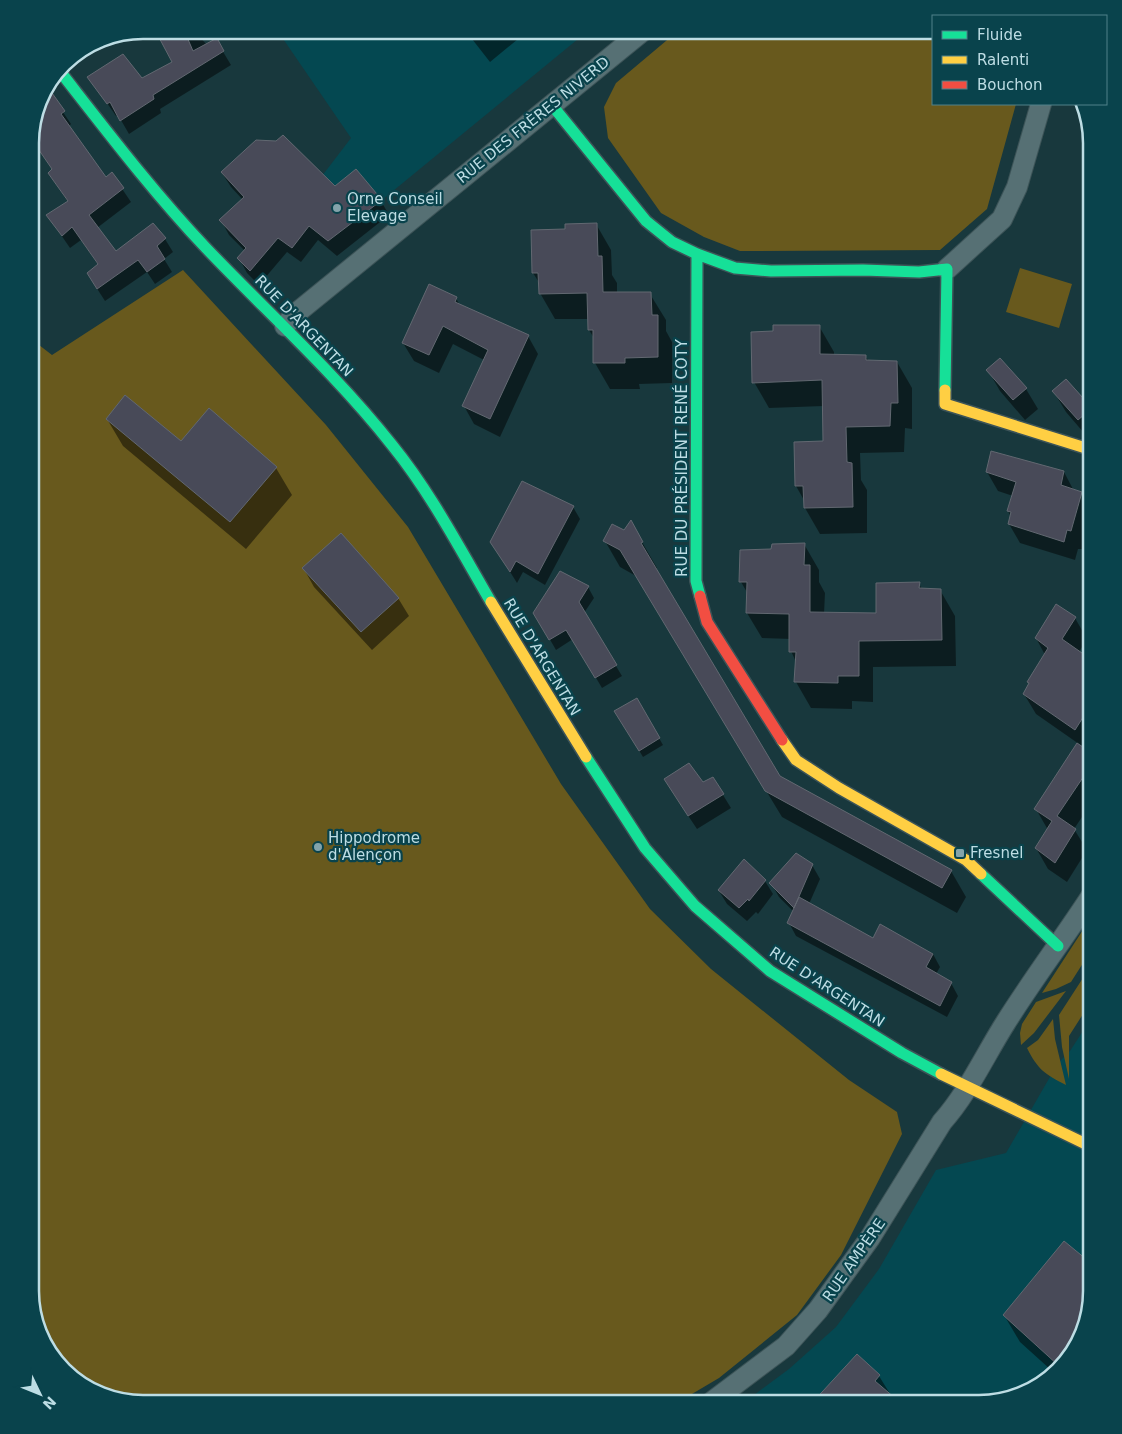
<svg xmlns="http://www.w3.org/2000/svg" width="1122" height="1434" viewBox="0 0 1122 1434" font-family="'DejaVu Sans',sans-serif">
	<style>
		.built { fill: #044851 }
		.green { fill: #68591d }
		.shadow { fill: #0007 }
		.building { fill: #484a58; stroke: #626871 }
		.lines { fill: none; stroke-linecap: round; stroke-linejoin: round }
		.street-casing { stroke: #3d5458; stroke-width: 22 }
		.fast-casing { stroke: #3d5458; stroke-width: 14 }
		.slow-casing { stroke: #3d5458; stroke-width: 14 }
		.jam-casing { stroke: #3d5458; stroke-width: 14 }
		.street { stroke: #567074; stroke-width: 20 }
		.fast { stroke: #16e098; stroke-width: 11 }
		.slow { stroke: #ffcf43; stroke-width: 11 }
		.jam { stroke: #f24e42; stroke-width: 11 }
		.poi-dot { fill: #83a3aa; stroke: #09434c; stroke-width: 2 }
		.labels { text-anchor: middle; stroke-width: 4.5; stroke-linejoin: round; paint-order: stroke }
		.street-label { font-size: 15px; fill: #bddde4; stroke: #09434c }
		.poi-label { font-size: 15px; fill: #bddde4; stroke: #09434c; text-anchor: start }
		.rim { fill: none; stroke: #bddde4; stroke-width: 2.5 }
	</style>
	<rect width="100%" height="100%" fill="#18383d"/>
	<!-- built -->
	<path class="built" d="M277,30H589L382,200L328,241L296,210L351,138Z
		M1092,1017V1291L1077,1347L1041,1385L979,1404H742L789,1369L836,1327L879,1269L936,1170L1006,1153L1058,1063L1070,1051Z"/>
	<!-- green -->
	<path class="green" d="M679,30H933V104H1016L987,209L940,250L740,251L704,237L661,213L608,138L604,107L616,83Z
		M1020,268L1072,284L1059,328L1006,312Z
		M183,270L326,425L408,527L561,784L650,909L711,969L849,1080L897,1112L902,1134L841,1255L797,1315L719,1378L675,1404H143L87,1389L49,1353L30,1291V338L52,355Z
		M1092,916V949L1071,982L1056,989L1042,993Z
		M1092,964V1000L1069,1036V1079L1062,1047L1059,1015Z
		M1066,991L1034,1033L1021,1045L1020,1033L1022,1024L1036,1002Z
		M1053,1019L1055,1039L1066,1085C1045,1074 1038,1070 1027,1048L1038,1040Z"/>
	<!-- shadow -->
	<path class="shadow" d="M157,30H208L198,35L207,45L216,40L231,65L160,109L161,113L129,134L118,115L116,116L89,77L142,80L173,63Z
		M465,30H529L490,62Z
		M46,87L71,124L68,127L105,179L112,174L131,202L97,228L116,253L153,225L165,239L173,252L164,259L172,272L155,284L147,272L105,301L96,287L99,266L81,240L70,248L48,216L68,202L49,173L53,170L35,144L30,147V136L42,93Z
		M222,173L335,188L381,201L389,215L337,256L318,240L301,262L287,252L259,285L247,273L239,258L245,251L229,235L221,220L243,200L231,187Z
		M596,224L611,250L612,275L617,283V294H650L666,320V331L672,342V383L639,384L640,389H610L595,363L594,338L589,330V319H555L540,293V284L533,273L566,230Z
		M456,298L460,306L528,336L538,354L500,437L474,424L464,406L484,360L453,344L439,373L414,361L403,343Z
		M819,326L834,352V355L865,356L869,361L897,362L912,388V429L905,428L904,452L860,453L861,480L867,490V533L820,534L805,508V502L796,486L824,442V406L769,408L754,382L774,332Z
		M1000,360L1026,389L1038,409L1025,420L1000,391L988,370Z
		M1054,392L1085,402L1092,395V439L1090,440L1066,412Z
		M107,419L181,443L276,468L292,495L246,549L123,446Z
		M987,472H1064L1074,491L1081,493L1092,512L1082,549H1078L1075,560L1020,543L1009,524L1011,517L1008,511L1013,496L998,491Z
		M573,507L580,519L545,585L523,572L517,583L499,554Z
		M631,523L657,568L655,570L779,777L951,871L966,897L957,913L782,817L636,576L620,567L605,541L625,531Z
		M804,544L819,570V582L825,593L824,614H877L919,584L922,589L940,590L955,616L956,666L873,667V702L852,701V709L811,708L796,682V662L791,651V639L762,638L747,613L748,594L741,582L773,551Z
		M304,569L398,598L409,616L372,650L314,587Z
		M588,587L594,598L584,613L622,676L602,688L573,639L556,650L541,624Z
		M1075,618L1087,639L1079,652L1092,661V802L1074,829L1087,850L1067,882L1048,869L1036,848L1048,830L1036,809L1079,744L1036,714L1024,694L1030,685L1028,682L1045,655L1036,638Z
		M637,700L663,745L643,757L616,712Z
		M673,793L723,795L731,808L697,829Z
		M812,865L820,879L809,904L873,940L933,954L940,967L936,974L951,983L958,996L947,1017L796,936L789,923L794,912L779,897L771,883Z
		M765,881L773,894L758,914L756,912L747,921L727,904L719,891Z
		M1092,1266V1291L1077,1347L1041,1385L1038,1386L1051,1370L1020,1342L1004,1315Z
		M857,1355L879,1376L892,1397L813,1404Z"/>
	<!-- building -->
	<path class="building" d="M155,30H184L193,51L217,38L224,51L153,95L154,99L120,121L110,102L107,104L87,77L123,54L142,78L172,62Z
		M47,86L65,111L61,114L106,177L112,172L124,188L89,215L116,251L153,223L166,238L157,246L165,259L147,272L138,260L97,289L87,273L98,264L72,227L62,236L46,215L68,201L48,173L52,169L30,137L42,93Z
		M283,135L335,186L356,169L382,200L328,241L309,226L292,248L278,238L250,271L237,258L246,248L219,220L244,197L221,172L256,140L276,141Z
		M597,223L598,256H602L603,292H651L652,315H658V357L625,358V363H593V330H588L587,293L539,294L538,273H532L531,230L565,229V224Z
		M429,284L457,297L455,302L529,335L490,419L462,406L488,350L443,326L429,355L402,343Z
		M773,325H820V354L866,355V360L897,361L898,403H891L890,426L846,427L847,462L852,463L853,507L804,508L803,486H795L794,442L823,441L822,380L752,383L751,332L773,331Z
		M1000,358L1027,388L1013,400L986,370Z
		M1066,379L1092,408L1078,420L1052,391Z
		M125,395L181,441L209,408L277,467L230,522L106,419Z
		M991,451L1064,471L1061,485L1082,492L1071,531L1067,530L1064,542L1008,524L1011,512L1007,511L1016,482L986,472Z
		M522,481L574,506L538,574L516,561L510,572L490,542Z
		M631,520L643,542L641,543L780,776L952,870L942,888L765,791L620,550L603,541L612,524L624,530Z
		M341,533L399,598L361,632L302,568Z
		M805,543L804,565H810V612L876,613V583L920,582L919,588L941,589L942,640L859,641V676H838V683L794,682L796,652H789V614L746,613L747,582H739L740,550L771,549L772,544Z
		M560,571L589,586L579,602L617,665L595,678L566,630L549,640L533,613Z
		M1056,604L1076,617L1062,639L1092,660L1085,674L1092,679V703L1075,730L1023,694L1029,683L1027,682L1048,648L1035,638Z
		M637,698L660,738L639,751L614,711Z
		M1077,743L1092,753V764L1057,816L1076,829L1055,863L1035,848L1052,821L1034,809Z
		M689,763L703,782L713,777L724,794L688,816L664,779Z
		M796,853L813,864L794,908L769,883Z
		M744,859L766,880L749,901L748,899L739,908L718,890Z
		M799,897L873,938L880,924L933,954L926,967L952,982L940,1006L787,923Z
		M1064,1241L1092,1264V1291L1077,1347L1059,1366L1003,1315Z
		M857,1354L880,1375L875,1381L902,1404H811Z"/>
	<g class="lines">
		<!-- street casing -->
		<g class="street-casing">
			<path id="street" d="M947,269L1002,219L1017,187L1041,104
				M285,326L294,315L644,30
				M709,1404L786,1346L818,1310L870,1238L942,1122C968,1093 985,1055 1006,1022C1033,979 1064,938 1092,895"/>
		</g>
		<!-- fast casing -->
		<g class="fast-casing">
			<path id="fast" d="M59,70C106,130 153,192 206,248C268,313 336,374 392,445C431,493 460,549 491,602
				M551,104L646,221L672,242L697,254L735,268L771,271L863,270L919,272L947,269L945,390
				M697,254L696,581L700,596
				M586,757L645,848L695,906L770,971L902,1053L941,1074
				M981,874L1058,946"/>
		</g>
		<!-- slow casing -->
		<g class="slow-casing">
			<path id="slow" d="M945,390V404L1092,450
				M491,602L586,757
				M782,740L796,760L839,788L966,860L981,874
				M941,1074L1092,1147"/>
		</g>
		<!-- jam casing -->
		<g class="jam-casing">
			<path id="jam" d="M700,596L707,622L782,740"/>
		</g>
		<!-- street -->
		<use href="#street" class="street"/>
		<!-- fast -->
		<use href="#fast" class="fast"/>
		<!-- slow -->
		<use href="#slow" class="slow"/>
		<!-- jam -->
		<use href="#jam" class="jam"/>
	</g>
	<!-- markers -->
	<g class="poi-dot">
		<circle cx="337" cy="208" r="5"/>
		<circle cx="318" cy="847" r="5"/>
		<rect x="955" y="848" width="10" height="10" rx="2.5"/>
	</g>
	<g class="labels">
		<!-- street labels -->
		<g class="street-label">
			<text transform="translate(533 120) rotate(-39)" y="5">RUE DES FRÈRES NIVERD</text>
			<text transform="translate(304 326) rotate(46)" y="5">RUE D'ARGENTAN</text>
			<text transform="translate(682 458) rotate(-90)" y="5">RUE DU PRÉSIDENT RENÉ COTY</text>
			<text transform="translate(542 657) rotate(59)" y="5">RUE D'ARGENTAN</text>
			<text transform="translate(827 987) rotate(33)" y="5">RUE D'ARGENTAN</text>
			<text transform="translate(854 1260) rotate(-55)" y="5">RUE AMPÈRE</text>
		</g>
		<!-- poi labels -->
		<g class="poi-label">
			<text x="347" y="204">Orne Conseil<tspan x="347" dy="17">Elevage</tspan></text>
			<text x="328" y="843">Hippodrome<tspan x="328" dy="17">d'Alençon</tspan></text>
			<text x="970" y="858">Fresnel</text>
		</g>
	</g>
	<!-- crop -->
	<path d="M0 0H1122V1434H0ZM143 39H979A104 104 0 0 1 1083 143V1291A104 104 0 0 1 979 1395H143A104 104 0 0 1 39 1291V143A104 104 0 0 1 143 39Z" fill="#09434c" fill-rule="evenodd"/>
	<path class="rim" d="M143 39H979A104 104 0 0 1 1083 143V1291A104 104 0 0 1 979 1395H143A104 104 0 0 1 39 1291V143A104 104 0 0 1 143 39Z"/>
	<!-- legend -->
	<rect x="932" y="15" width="175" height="90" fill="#09434c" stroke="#518189"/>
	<rect x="942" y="31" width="25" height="8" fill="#16e098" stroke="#518189"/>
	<text x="977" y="40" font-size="15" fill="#bddde4">Fluide</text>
	<rect x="942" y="56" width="25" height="8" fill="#ffcf43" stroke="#518189"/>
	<text x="977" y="65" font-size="15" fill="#bddde4">Ralenti</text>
	<rect x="942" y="81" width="25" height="8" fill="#f24e42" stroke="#518189"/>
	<text x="977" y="90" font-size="15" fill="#bddde4">Bouchon</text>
	<!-- north arrow -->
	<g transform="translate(40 1394) rotate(133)" stroke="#09434c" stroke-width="4" paint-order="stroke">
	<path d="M0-4L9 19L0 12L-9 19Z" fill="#bddde4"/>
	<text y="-8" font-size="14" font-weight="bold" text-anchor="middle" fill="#bddde4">N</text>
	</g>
</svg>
